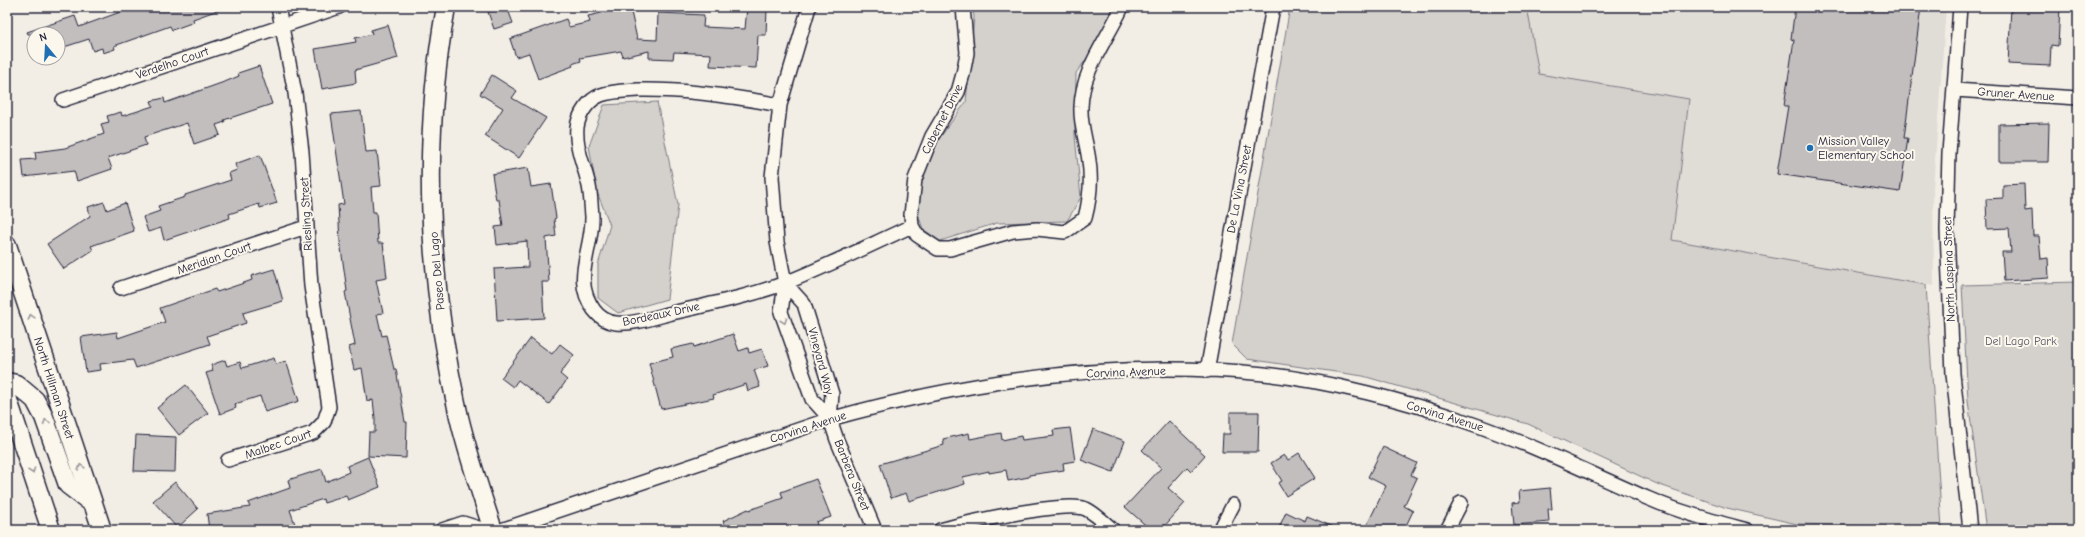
<svg xmlns="http://www.w3.org/2000/svg" width="2085" height="537" viewBox="0 0 2085 537" font-family="'Comic Neue',sans-serif">
	<style>
		.built { fill: #e0dcd6 }
		.green { fill: #d4d1cc; stroke: #7b7a84 }
		.building { fill: #c2bebe; stroke: #22223b }
		.lines { fill: none; stroke-linecap: round; stroke-linejoin: round }
		.street-casing { stroke: #22223b; stroke-width: 16 }
		.secondary-casing { stroke: #22223b; stroke-width: 21 }
		.street { stroke: #fbf7ec; stroke-width: 13 }
		.secondary { stroke: #fbf7ec; stroke-width: 18 }
		.oneway { stroke: #99979c }
		.poi-dot { fill: #1f6fb2; stroke: #fbf7ec; stroke-width: 1.5 }
		.labels { text-anchor: middle; stroke-width: 4; stroke-linejoin: round; paint-order: stroke }
		.street-label { font-size: 12px; fill: #22223b; stroke: #fbf7ec }
		.poi-label { font-size: 12px; fill: #22223b; stroke: #fbf7ec; text-anchor: start }
		.park-label { font-size: 12px; fill: #575766; stroke: #fbf7ec }
	</style>
	<rect width="100%" height="100%" fill="#f2eee5"/>
	<filter id="ink" filterUnits="userSpaceOnUse"><feTurbulence type="fractalNoise" baseFrequency=".025" numOctaves="2"/><feDisplacementMap in="SourceGraphic" scale="8" xChannelSelector="R" yChannelSelector="G"/><feConvolveMatrix kernelMatrix="1 2 1 2 8 2 1 2 1" color-interpolation-filters="sRGB"/></filter>
	<g filter="url(#ink)">
		<!-- built -->
		<path class="built" d="M1516,7H1946L1933,189L1934,286L1672,240L1689,99L1538,74Z"/>
		<!-- green -->
		<path class="green" d="M973,7H1117L1118,16L1076,73L1075,136L1081,197L1067,221L997,223L940,241L923,229L913,199L936,143L966,102L974,17Z
			M1290,7H1527L1539,74L1689,99L1672,240L1926,285L1942,528L1797,524L1727,508L1657,484L1528,424L1363,376L1247,359L1232,344Z
			M657,102L678,205L667,299L618,313L598,298V265L610,225L597,192L589,146L604,105Z
			M2078,282V530H1986L1968,401L1962,285Z"/>
		<!-- building -->
		<path class="building" d="M134,7H220L221,9L193,19L194,22L172,30L170,26L114,46L115,49L103,53L102,48L93,51L89,39L58,49V34H28L27,32L75,16L79,27Z
			M502,7H507L513,23L494,29L488,12Z
			M628,7H630L637,39L657,40L658,13L704,15L703,27L745,29L747,7L767,8L766,35H758L756,68L710,66L711,54L674,52L673,59L649,58V51L623,57L621,51L580,58L581,61L572,64L573,66L538,79L529,53L516,57L510,39L566,19L569,27L590,22L588,16Z
			M1795,7H1921L1904,138H1908L1900,192L1777,174L1788,106H1784L1794,40L1791,39Z
			M2011,7H2060L2058,46L2051,45L2050,66L2008,64Z
			M388,25L398,58L355,70L356,83L322,89L315,49L356,42L355,38L372,34L371,30Z
			M259,66L272,104L224,120L225,122L216,125L220,135L194,144L187,123L144,137L146,145L108,158L112,169L77,181L74,171L24,177L22,160L36,159L35,152L65,148L104,134L101,124L109,122L107,116L121,112L122,116L135,112L153,106L151,101L164,98L165,103L227,81L239,76L238,73Z
			M492,75L517,91L512,98L546,118L519,158L485,136L503,108L480,94Z
			M361,111L366,152L377,151L381,186L371,187L373,212H376L378,243H383L387,278L376,280L383,313L377,314L382,336L386,335L394,369H396L405,422H407L406,458L368,456L369,432H375V418L373,400L367,401L362,368L354,370L349,347L355,345L345,292L347,291L340,241L338,205L344,204L331,114Z
			M2049,123L2048,162H1999V124Z
			M260,155L277,203L260,208L259,204L229,214L230,218L164,240L161,228L148,232L143,217L160,211L158,206L185,197V195L231,180L229,173L237,170L235,164Z
			M528,168L531,187L551,184L556,218L554,219L556,236L546,238L549,282H542L544,318L497,321L494,269L528,267L527,241L497,245L495,227L503,226L499,200H496L492,174Z
			M2024,184L2025,211L2032,210L2033,236H2039L2041,259L2048,258L2049,278L2004,281L2002,252H2011L2009,228L1987,229L1986,199L2003,198V185Z
			M104,202L107,210L125,203L134,231L91,246L93,250L64,269L47,244L90,216L88,207Z
			M274,269L283,301L243,313L246,323L207,336L210,344L136,368L133,360L100,364L101,370L86,372L81,337L117,332L118,338L165,322L160,308L215,289L217,292L241,284L252,280L251,276Z
			M733,334L739,351L748,348L749,353L762,349L768,366L754,370L760,387L748,391L746,384L713,395L714,398L661,409L649,363L673,357L671,349L693,344L694,347Z
			M531,338L552,354L560,344L574,355L560,374L567,380L549,404L518,380L513,387L501,378Z
			M274,358L276,364L286,361L299,401L265,412L260,396L235,404L236,408L220,414L206,373L213,371L211,365L225,360L227,366L240,362L242,368Z
			M186,385L208,413L179,435L157,408Z
			M1230,412H1259L1258,452H1222L1223,434H1230Z
			M1169,421L1205,455L1191,471L1187,467L1168,488L1185,503L1161,530H1151L1125,507L1161,468L1142,450Z
			M1070,428L1075,461L1063,463L1064,470L1029,475V477L1008,481L1006,470L989,473V471L963,477L965,484L909,501L906,493L891,498L880,464L944,445L943,439L969,433L970,439L1001,433L1002,440L1021,436L1022,440L1054,436L1053,430Z
			M1093,429L1125,441L1113,472L1081,460Z
			M136,435L176,437L175,472L134,471Z
			M1383,447L1417,463L1411,475L1417,478L1404,506L1413,511L1404,530H1377L1367,525L1386,486L1368,477Z
			M1299,453L1315,478L1286,496L1278,483L1282,481L1271,463L1284,455L1288,460Z
			M368,457L380,487L348,500L346,496L324,503L323,499L290,510L296,527L288,530H209L207,514L250,507L248,503L290,488L288,480L322,469L326,482L349,472L347,466Z
			M816,479L831,517L816,522L819,530H727L723,521L748,509L749,510L783,498L781,492Z
			M175,482L198,509L177,528L153,501Z
			M1550,488L1552,509H1548L1549,522L1514,525L1512,503L1520,502L1519,491Z
			M1286,512L1305,521L1307,516L1341,530H1278Z"/>
		<g class="lines">
			<!-- street casing -->
			<g class="street-casing">
				<path id="street" d="M809,7L780,105L772,177L777,242L785,283L781,312L812,399L830,419
					M963,7L967,53L963,74L958,92L932,136L915,179L911,215L912,226L917,235L938,249H950L1013,231L1037,229L1065,232L1085,218C1090,199 1092,181 1089,161C1087,143 1080,126 1081,107C1082,70 1107,40 1122,7
					M1960,7L1949,153L1947,230L1953,374L1970,530
					M1955,90L2078,98
					M63,100L339,7
					M780,105C733,96 686,89 638,90C626,91 612,91 601,95C588,100 579,114 577,127C575,148 585,167 589,186C591,196 591,206 592,216C593,250 571,279 594,310C600,318 607,322 616,323C632,325 656,317 672,313C710,304 748,297 785,283C828,266 870,245 912,226
					M785,283L804,304L832,394L830,419L837,440L875,530
					M121,288L306,227
					M1207,371L1273,7
					M228,460L313,433L324,422L329,407L311,286L302,152L295,93L278,7
					M442,530L463,523L485,530
					M501,530L830,419C970,380 1119,359 1264,374C1328,381 1407,401 1467,422C1529,443 1587,472 1647,498C1679,512 1714,521 1747,530
					M940,530C965,523 1066,500 1086,509C1096,514 1105,523 1113,530
					M1220,530L1233,505
					M1447,530L1461,503"/>
			</g>
			<!-- secondary casing -->
			<g class="secondary-casing">
				<path id="secondary" d="M446,7C421,142 428,283 459,417C468,455 481,493 493,530
					M7,245L102,530
					M7,382L16,384L35,400L44,417L68,485L93,504
					M7,397L51,530"/>
			</g>
			<!-- street -->
			<use href="#street" class="street"/>
			<!-- secondary -->
			<use href="#secondary" class="secondary"/>
		</g>
		<!-- one-way arrows -->
		<defs><path id="oneway-chevron" d="M-2-3.5L2.5 0L-2 3.5" fill="none" stroke-width="1.6" stroke-linecap="round" stroke-linejoin="round"/></defs>
		<g class="oneway">
			<use href="#oneway-chevron" transform="translate(31 317) rotate(-108)"/>
			<use href="#oneway-chevron" transform="translate(784 321) rotate(71)"/>
			<use href="#oneway-chevron" transform="translate(46 422) rotate(-110)"/>
			<use href="#oneway-chevron" transform="translate(81 467) rotate(-108)"/>
			<use href="#oneway-chevron" transform="translate(32 471) rotate(71)"/>
		</g>
	</g>
	<!-- markers -->
	<circle class="poi-dot" cx="1810" cy="148" r="4"/>
	<g class="labels">
		<!-- street labels -->
		<g class="street-label">
			<text transform="translate(172 63) rotate(-19)" y="4">Verdelho Court</text>
			<text transform="translate(2016 94) rotate(4)" y="4">Gruner Avenue</text>
			<text transform="translate(942 119) rotate(-63)" y="4">Cabernet Drive</text>
			<text transform="translate(1239 189) rotate(-79)" y="4">De La Vina Street</text>
			<text transform="translate(306 214) rotate(-93)" y="4">Riesling Street</text>
			<text transform="translate(214 258) rotate(-19)" y="4">Meridian Court</text>
			<text transform="translate(1949 269) rotate(-92)" y="4">North Laspina Street</text>
			<text transform="translate(437 271) rotate(-95)" y="4">Paseo Del Lago</text>
			<text transform="translate(661 314) rotate(-12)" y="4">Bordeaux Drive</text>
			<text transform="translate(821 361) rotate(75)" y="4">Vineyard Way</text>
			<text transform="translate(1126 372) rotate(-2)" y="4">Corvina Avenue</text>
			<text transform="translate(54 388) rotate(72)" y="4">North Hillman Street</text>
			<text transform="translate(1445 416) rotate(17)" y="4">Corvina Avenue</text>
			<text transform="translate(808 427) rotate(-18)" y="4">Corvina Avenue</text>
			<text transform="translate(278 444) rotate(-19)" y="4">Malbec Court</text>
			<text transform="translate(852 475) rotate(68)" y="4">Barbera Street</text>
		</g>
		<!-- poi labels -->
		<g class="poi-label">
			<text x="1818" y="145">Mission Valley<tspan x="1818" dy="14">Elementary School</tspan></text>
		</g>
		<!-- park labels -->
		<g class="park-label">
			<text x="2021" y="345">Del Lago Park</text>
		</g>
	</g>
	<!-- margin -->
	<rect width="2085" height="537" fill="none" stroke="#fbf7ec" stroke-width="24"/>
	<rect x="12" y="12" width="2061" height="513" fill="none" stroke="#22223b" stroke-width="1.5" filter="url(#ink)"/>
	<!-- north arrow -->
	<g transform="translate(46 46) rotate(342)"><circle r="19" fill="#fbf7ec" stroke="#a4a2a5"/>
	<path d="M0-3L7 15L0 10L-7 15Z" fill="#1f6fb2"/>
	<text y="-6" font-size="11" font-weight="bold" text-anchor="middle" fill="#22223b">N</text>
	</g>
</svg>
